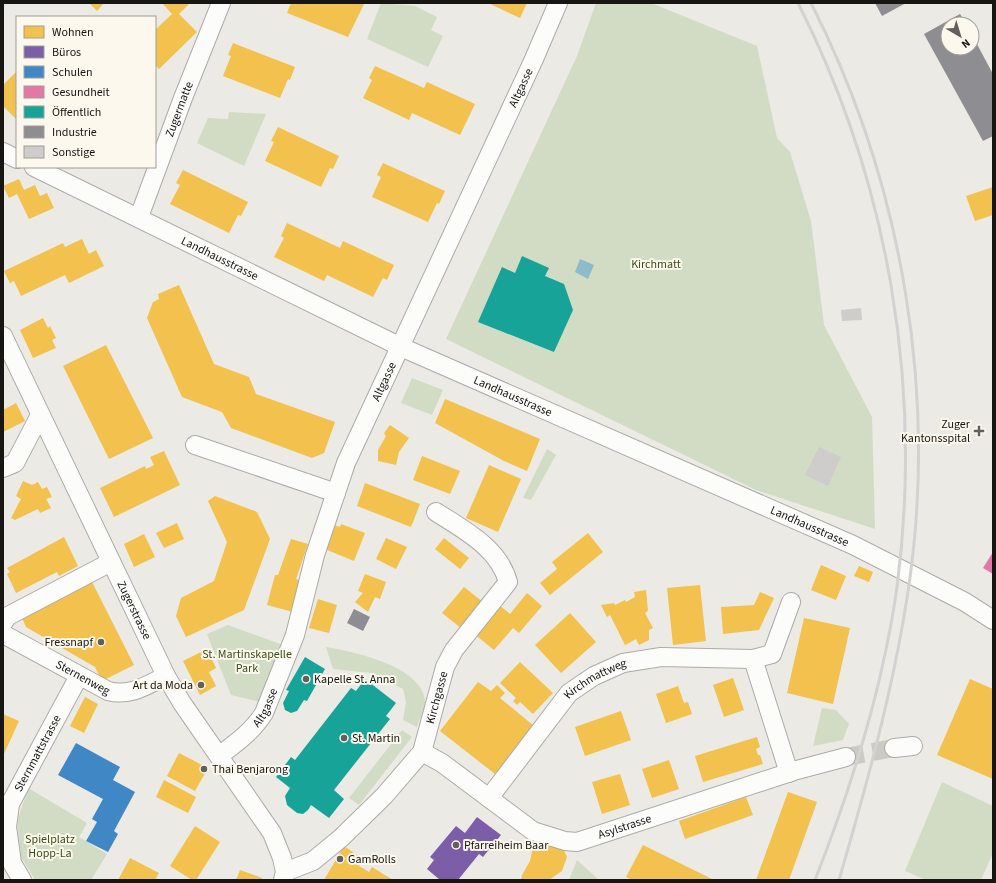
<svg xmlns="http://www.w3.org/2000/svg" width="996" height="883" viewBox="0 0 996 883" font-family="'Source Sans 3',sans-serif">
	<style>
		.green { fill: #d2dbc3 }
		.water { fill: #8cbcca }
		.homes { fill: #f2c14e }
		.offices { fill: #7b5ea7 }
		.schools { fill: #3f88c5 }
		.health { fill: #e377a8 }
		.public { fill: #17a398 }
		.industry { fill: #8d8d92 }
		.building { fill: #cecdcc }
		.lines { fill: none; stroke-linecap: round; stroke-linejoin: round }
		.minor-tunnel { stroke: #cccac5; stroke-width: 18; stroke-dasharray: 18 9; stroke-linecap: butt }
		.minor-casing { stroke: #acaba6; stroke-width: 20 }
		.minor { stroke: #fcfcfb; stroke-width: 18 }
		.rail { stroke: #d3d2d0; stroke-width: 3 }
		.poi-dot { fill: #62605c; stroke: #fcf8ee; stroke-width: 1.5 }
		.labels { text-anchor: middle; stroke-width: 4; stroke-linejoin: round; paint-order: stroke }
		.street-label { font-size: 12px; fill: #171613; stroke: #fcf8ee }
		.park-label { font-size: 12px; fill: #3a5017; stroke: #fcf8ee }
		.poi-label { font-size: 12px; fill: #171613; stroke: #fcf8ee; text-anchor: start }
	</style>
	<rect width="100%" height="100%" fill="#eceae4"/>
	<!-- green -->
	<path class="green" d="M381,3L415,6L437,17L431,30L443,36L428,67L367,39Z
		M596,3H651L757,46L777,138L790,152L811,221L824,325L872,417L875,529L756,490L446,339L577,56Z
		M229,112L266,114L244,166L197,143L208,118L228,119Z
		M412,378L443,390L432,415L401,403Z
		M547,449L556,455L531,500L523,498Z
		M228,625L283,645L260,702L231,695L207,634Z
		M326,647C355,652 421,666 425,700C426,708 419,720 417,727L403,720L406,702L403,689L372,673L333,669Z
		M822,708L836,710L849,724L843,740L813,746Z
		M402,730L412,737L359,805L349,798Z
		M942,782L993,806V853L981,880H926L905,871Z
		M28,788L87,823L79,837L107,854L91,880H35L21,857L17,822Z
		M577,860L599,880H569Z"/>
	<!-- water -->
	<path class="water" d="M580,259L594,265L588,279L575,272Z"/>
	<!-- homes -->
	<path class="homes" d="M89,3H104L97,11Z
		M162,3H190L179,14L197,32L159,69L155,65V30L172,14Z
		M291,3H360L364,4L348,37L287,13Z
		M488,3H527L520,18Z
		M233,43L295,67L290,80L288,79L280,98L223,76L231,56L228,55Z
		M375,66L424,88L427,82L475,104L460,135L412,113L409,120L363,98L372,80L369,78Z
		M17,71V120L3,106V85Z
		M278,127L339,156L333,169L330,168L321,187L265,161L274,142L271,141Z
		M383,163L445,191L439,204L437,203L428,222L372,197L381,177L377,175Z
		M183,170L248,202L241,216L238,215L229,233L170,204L180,185L176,183Z
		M19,179L24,190L35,185L40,196L47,193L54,208L29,219L17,194L9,198L3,186Z
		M993,187V215L975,221L966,196Z
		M287,223L340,248L343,241L394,265L387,280L383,278L373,297L327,275L324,281L274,257L284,238L281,236Z
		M82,239L89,254L96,250L104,266L69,283L65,275L21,296L14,281L10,283L4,271L63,243L65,247Z
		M179,285L214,364L249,377L256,394L335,422L324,453L312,458L231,428L222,412L182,397L147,318L153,302L159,299L158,294Z
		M43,318L48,328L50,326L56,338L52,340L56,348L33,358L20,330Z
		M106,345L153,438L109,459L63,366Z
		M445,399L540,439L527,471L504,461L435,423Z
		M16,403L25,421L3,432V410Z
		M390,425L409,438L399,452L396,465L378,461V450L386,436L384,433Z
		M164,451L180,485L114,517L100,488L145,466L146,469L154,465L150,457Z
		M422,456L460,471L450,494L413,480Z
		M489,465L521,479L498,532L466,518Z
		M23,481L32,485L38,482L42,489L47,487L52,497L46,499L51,508L40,513L38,509L15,520L11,518L21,499L16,496Z
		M365,483L420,504L411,527L357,506Z
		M215,496L257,512L270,539L244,610L186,637L176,616L181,598L214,581L227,542L208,501Z
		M177,523L184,539L164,548L156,533Z
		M341,524L365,533L354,561L325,549L334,525L340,527Z
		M588,533L603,552L550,595L540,583L557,569L552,562Z
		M144,534L155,557L134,567L124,544Z
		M64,537L78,566L59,576L57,572L16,593L7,574L10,572L7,568Z
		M386,538L407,547L396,569L376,559Z
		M444,538L469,558L460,569L435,549Z
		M291,539L308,544L296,579L300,581L293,612L267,605L275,575H278Z
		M821,565L846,576L836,600L811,590Z
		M859,566L873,572L869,582L854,576Z
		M365,574L386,582L380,599L375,597L368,612L355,602L363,593L358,591Z
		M90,578L134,665L102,681L95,667L26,627L21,616Z
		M700,585L706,641L673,645L667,588Z
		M464,587L483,602L461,628L442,613Z
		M646,590L648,611L645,613L653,628L649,630V640L639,645L636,639L625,645L610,615L607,617L601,605L614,603L615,605L625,600L626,602L635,597L634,592Z
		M760,592L774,598L759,630L723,634L721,607L754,605Z
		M527,593L542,606L519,633L513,628L494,650L473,633L498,604L510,614Z
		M318,599L337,605L329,633L309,628Z
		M570,613L596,642L561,673L535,645Z
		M804,618L850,628L833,704L787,693Z
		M207,649L216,668L209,672L216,686L200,695L183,661Z
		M520,662L553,693L533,714L520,702L517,705L513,701L516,698L500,683Z
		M733,678L744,710L724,717L713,685Z
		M970,679L993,689V779L937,755Z
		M478,682L491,691L497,685L505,693L500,698L534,726L495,774L440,731Z
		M678,686L684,703L688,702L692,714L666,723L656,694Z
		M85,697L98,704L84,733L70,726Z
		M621,711L631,740L585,756L575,727Z
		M3,714L19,721L3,756Z
		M757,737L760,747L756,749L758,755H760L763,764L703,782L695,756Z
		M179,753L208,768L195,791L167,776Z
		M669,760L679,789L652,798L642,769Z
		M620,774L630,805L602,814L592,782Z
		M164,780L196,797L188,813L156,797Z
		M788,792L817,802L789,880H756Z
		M746,797L753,815L685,839L679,821Z
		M195,826L220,842L196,880H192L170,866Z
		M547,841L561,844L567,857L562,871L549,880H521L522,875L530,861L533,847Z
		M643,845L712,879L632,880L626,877Z
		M344,846L363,859L359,866L369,872L372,867L393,880H324Z
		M130,858L159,873L155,880H118Z
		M240,870L262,878L261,880H236Z"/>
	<!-- offices -->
	<path class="offices" d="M477,817L501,835L483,857L479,854L458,880H440L427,869L434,860L430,857L456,826L465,833Z"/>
	<!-- schools -->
	<path class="schools" d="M76,743L120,767L113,780L135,792L114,831L118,834L108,852L86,841L97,822L92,819L103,799L58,775Z"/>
	<!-- health -->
	<path class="health" d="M993,552V574L983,568Z"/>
	<!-- public -->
	<path class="public" d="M522,256L549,268L545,276L564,284L573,310L554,352L478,322L502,267L515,273Z
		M305,657L325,669L307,701L304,700L297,711L291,713L285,710L283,703L289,691L286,690Z
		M365,679L396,703L386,716L390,719L334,790L344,799L329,818L311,805L308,810L303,814L297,813L287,805L285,796L290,788L276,777L291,757L295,760L351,688L356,691Z"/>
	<!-- industry -->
	<path class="industry" d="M875,3H906L882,16Z
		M960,14L966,24H948V48H972V35L993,74V136L983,141L924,34Z
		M354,609L370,617L363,631L347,623Z"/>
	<!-- building -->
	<path class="building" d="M861,308L862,320L842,321L841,310Z
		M819,447L841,457L828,486L805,475Z"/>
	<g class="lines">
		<!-- minor-tunnel -->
		<path class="minor-tunnel" d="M846,757L894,748"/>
		<!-- minor casing -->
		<g class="minor-casing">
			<g id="minor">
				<path d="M3,152L17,159"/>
				<path id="s1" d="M34,167L401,347L853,545L965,602L993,620"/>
				<path id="s2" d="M139,217L183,98L221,3"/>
				<path id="s3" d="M3,336L166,676L182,703L272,833L282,858L285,872L283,880"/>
				<path d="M195,445L336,493"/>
				<path d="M3,468L15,463L40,415"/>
				<path d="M3,623L8,616L111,562"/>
				<path id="s4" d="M3,634L108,691C130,697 147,685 166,676"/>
				<path d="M753,659L772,654L791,602"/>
				<path d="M894,748L913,746"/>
				<path id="s5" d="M422,752L442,763L533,831L565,841L577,842L797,770L846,757"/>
				<path id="s6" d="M219,756C236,743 252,732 264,713L295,635L315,555L346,463L534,59L558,3"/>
				<path id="s7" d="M489,798L569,693L594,676L623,663L661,657L753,659L789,773"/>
				<path id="s8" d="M285,872L313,861L341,838L384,796L422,752L445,667L454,650L508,582C499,548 464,530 436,512"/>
				<path id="s9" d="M22,880L12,863L7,827L10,804L79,676"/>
			</g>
		</g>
		<!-- minor -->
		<use href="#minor" class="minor"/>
		<!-- rail -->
		<path class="rail" d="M798,3C889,183 923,387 897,587C883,687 852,786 815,880
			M811,3C903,184 939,397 907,598C892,694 866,787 839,880"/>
	</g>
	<!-- markers -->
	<g class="poi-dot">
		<path d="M977 425h4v4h4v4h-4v4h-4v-4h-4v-4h4z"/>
		<circle cx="101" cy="642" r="4"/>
		<circle cx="306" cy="679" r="4"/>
		<circle cx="201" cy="685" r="4"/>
		<circle cx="344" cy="738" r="4"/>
		<circle cx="204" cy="769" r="4"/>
		<circle cx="456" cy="845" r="4"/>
		<circle cx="340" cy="859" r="4"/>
	</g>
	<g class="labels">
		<!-- street labels -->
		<g class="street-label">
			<text dy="4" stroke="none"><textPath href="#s6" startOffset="740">Altgasse</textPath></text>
			<text dy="4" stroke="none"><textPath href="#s2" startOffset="115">Zugermatte</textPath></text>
			<text dy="4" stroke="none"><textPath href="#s1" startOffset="207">Landhausstrasse</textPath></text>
			<text dy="4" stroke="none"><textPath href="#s6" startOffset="416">Altgasse</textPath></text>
			<text dy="4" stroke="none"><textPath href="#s1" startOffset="531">Landhausstrasse</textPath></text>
			<text dy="4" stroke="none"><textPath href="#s1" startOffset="855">Landhausstrasse</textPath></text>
			<text dy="4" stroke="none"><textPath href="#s3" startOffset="304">Zugerstrasse</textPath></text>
			<text dy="4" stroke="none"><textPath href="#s4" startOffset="91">Sternenweg</textPath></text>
			<text dy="4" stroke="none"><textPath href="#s7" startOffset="162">Kirchmattweg</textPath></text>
			<text dy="4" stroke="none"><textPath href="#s8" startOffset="241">Kirchgasse</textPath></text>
			<text dy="4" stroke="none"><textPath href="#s6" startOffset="68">Altgasse</textPath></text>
			<text dy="4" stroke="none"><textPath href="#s9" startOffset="137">Sternmattstrasse</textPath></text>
			<text dy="4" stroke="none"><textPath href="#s5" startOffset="232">Asylstrasse</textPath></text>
		</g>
		<!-- park labels -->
		<g class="park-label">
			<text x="656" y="268">Kirchmatt</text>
			<text x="247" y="658">St. Martinskapelle<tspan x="247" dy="14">Park</tspan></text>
			<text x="50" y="843">Spielplatz<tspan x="50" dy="14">Hopp-La</tspan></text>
		</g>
		<!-- poi labels -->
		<g class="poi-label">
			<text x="970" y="428" text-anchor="end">Zuger<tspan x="970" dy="14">Kantonsspital</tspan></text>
			<text x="93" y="646" text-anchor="end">Fressnapf</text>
			<text x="314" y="683">Kapelle St. Anna</text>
			<text x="193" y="689" text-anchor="end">Art da Moda</text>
			<text x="352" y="742">St. Martin</text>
			<text x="212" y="773">Thai Benjarong</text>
			<text x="464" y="849">Pfarreiheim Baar</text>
			<text x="348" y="863">GamRolls</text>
		</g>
	</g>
	<!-- border -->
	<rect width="996" height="883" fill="none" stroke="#171613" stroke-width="8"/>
	<!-- legend -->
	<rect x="16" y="16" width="140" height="152" fill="#fcf8ee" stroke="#a09e96"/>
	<rect x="24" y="26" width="20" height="12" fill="#f2c14e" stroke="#a09e96"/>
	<text x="52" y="36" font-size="12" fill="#171613">Wohnen</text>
	<rect x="24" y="46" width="20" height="12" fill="#7b5ea7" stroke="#a09e96"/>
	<text x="52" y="56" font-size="12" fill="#171613">Büros</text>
	<rect x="24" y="66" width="20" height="12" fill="#3f88c5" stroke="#a09e96"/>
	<text x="52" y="76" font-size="12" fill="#171613">Schulen</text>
	<rect x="24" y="86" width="20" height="12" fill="#e377a8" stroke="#a09e96"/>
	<text x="52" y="96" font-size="12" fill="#171613">Gesundheit</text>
	<rect x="24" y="106" width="20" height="12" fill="#17a398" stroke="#a09e96"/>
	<text x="52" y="116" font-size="12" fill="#171613">Öffentlich</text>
	<rect x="24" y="126" width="20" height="12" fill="#8d8d92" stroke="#a09e96"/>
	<text x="52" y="136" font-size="12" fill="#171613">Industrie</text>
	<rect x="24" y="146" width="20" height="12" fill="#cecdcc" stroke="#a09e96"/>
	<text x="52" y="156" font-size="12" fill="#171613">Sonstige</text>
	<!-- north arrow -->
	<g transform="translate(960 36) rotate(142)"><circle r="19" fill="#fcf8ee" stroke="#a09e96"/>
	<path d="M0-3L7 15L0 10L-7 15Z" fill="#62605c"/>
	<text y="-6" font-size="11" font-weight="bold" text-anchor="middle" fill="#171613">N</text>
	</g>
</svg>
